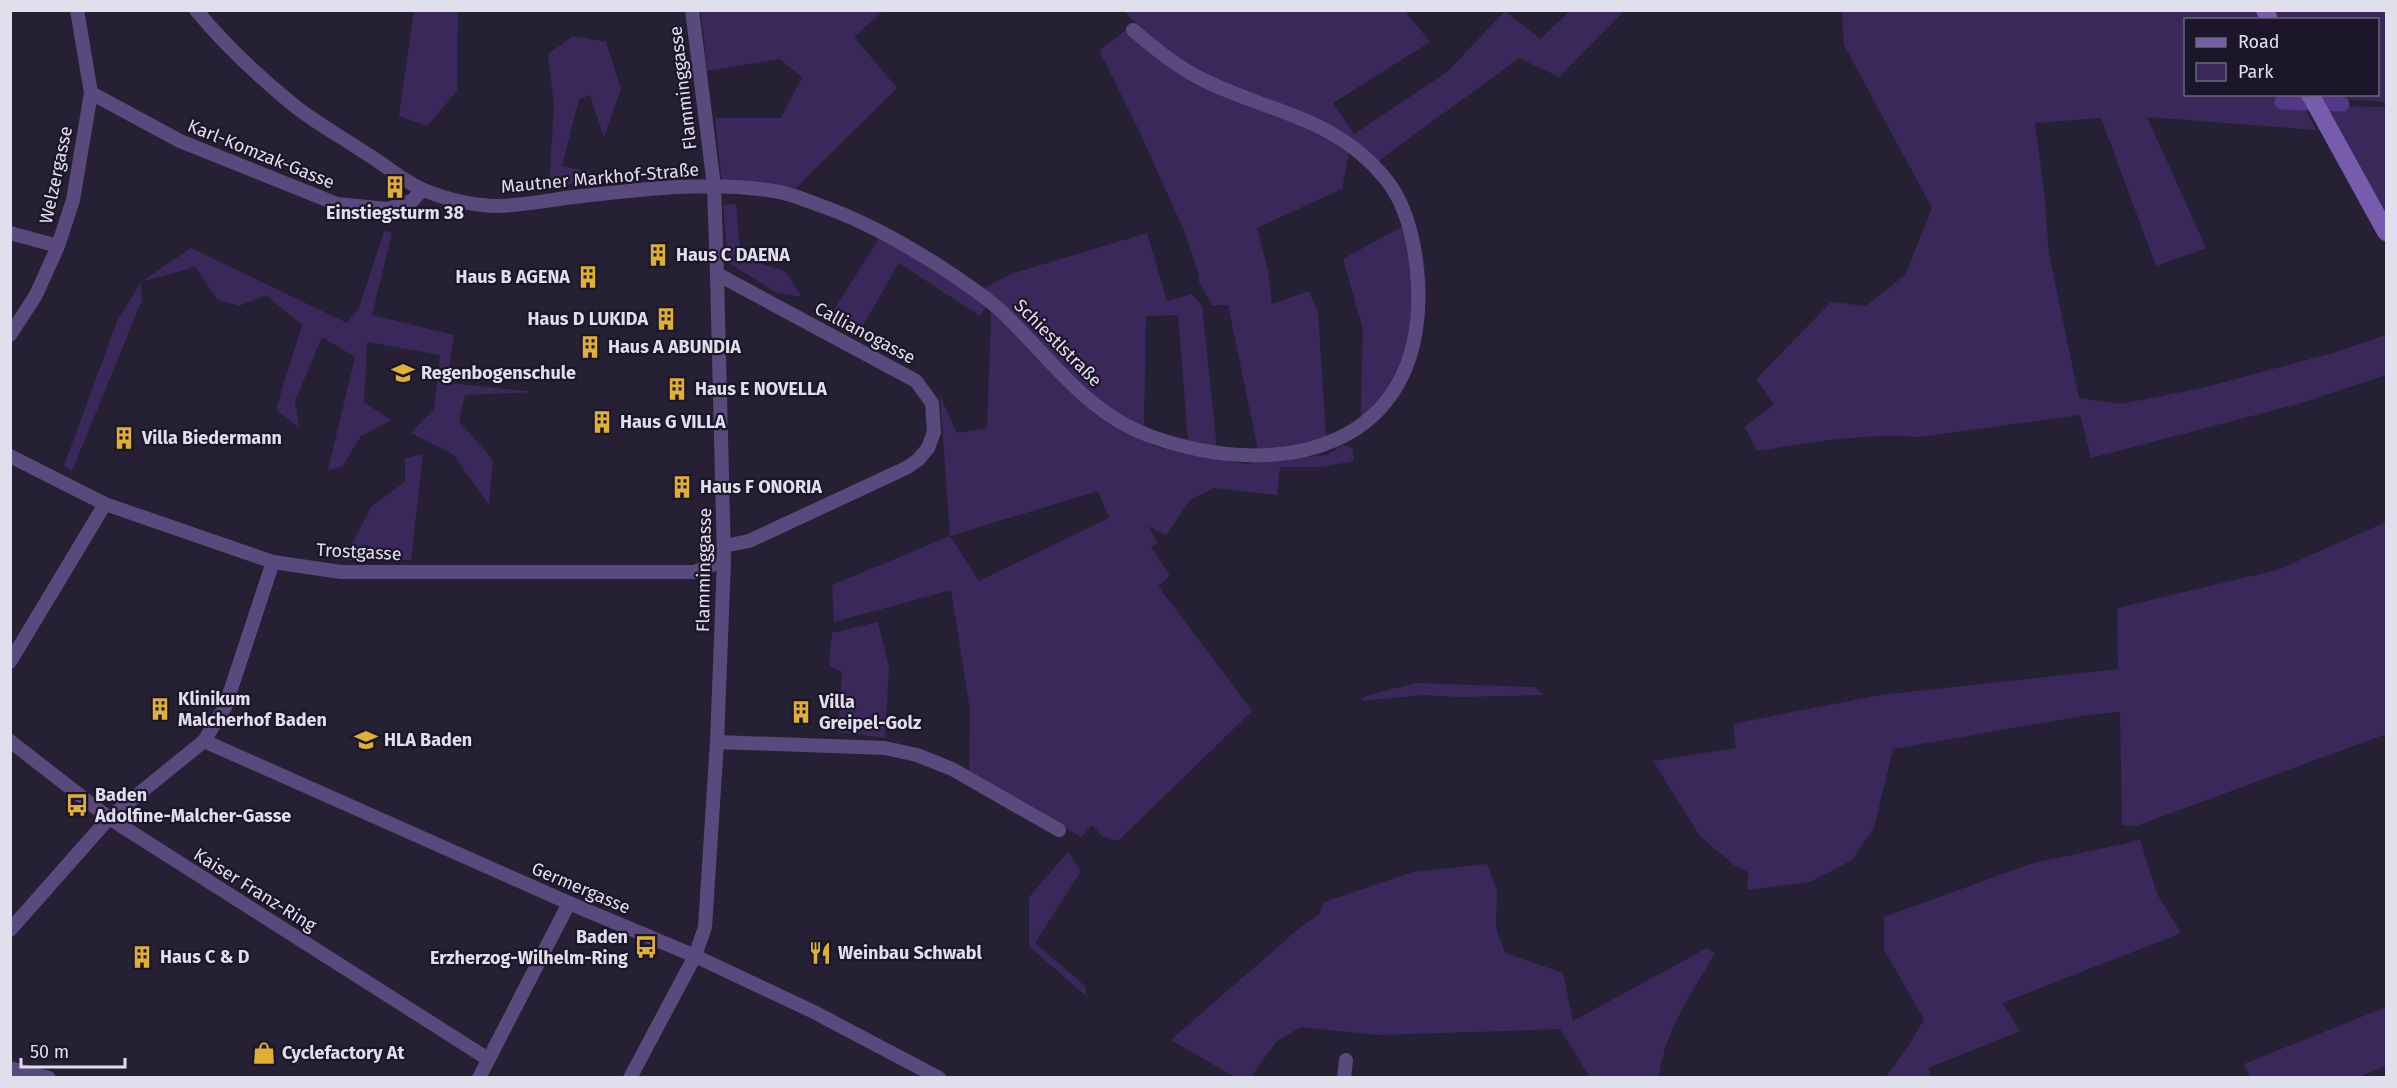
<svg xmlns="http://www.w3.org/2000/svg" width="2397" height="1088" viewBox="0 0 2397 1088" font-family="'Fira Sans',sans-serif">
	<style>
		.green { fill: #3a285b; fill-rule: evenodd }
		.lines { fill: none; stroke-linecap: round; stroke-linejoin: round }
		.canal { stroke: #543887; stroke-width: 15 }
		.street { stroke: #59497c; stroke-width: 14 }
		.secondary { stroke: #775cae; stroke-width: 18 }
		.labels { text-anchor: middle; stroke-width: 4.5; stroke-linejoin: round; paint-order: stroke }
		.street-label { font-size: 18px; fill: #e2dfed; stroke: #1c162a }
		.poi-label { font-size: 18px; font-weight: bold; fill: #e2dfed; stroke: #1c162a; text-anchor: start }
	</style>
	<rect width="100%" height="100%" fill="#262034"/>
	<!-- green -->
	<path class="green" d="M414,11H458L457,91L427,126L399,116Z
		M701,11H883L854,37L897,88L796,188L722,185L715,118H781L802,77L780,59L707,71Z
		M1124,11H1405L1430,42L1333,103L1354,134L1447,72L1505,11L1540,39L1570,11H1624L1559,77L1519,58L1377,162L1349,153L1342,189L1257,228L1268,271L1272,304L1309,291L1318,312L1326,437L1305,444L1258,450L1228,305H1212L1199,282L1198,272L1186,235L1141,135L1099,50L1136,23Z
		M1842,11H2255L2260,19L2186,20V94L2298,95L2316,130L2147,117L2206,248L2156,266L2101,118L2035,123L2044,191L2049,254L2079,398L2121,404L2202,388L2333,353L2386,335V375L2298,404L2091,458L2080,415L1920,437C1865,433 1811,442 1757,451L1745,427L1774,404L1756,379L1831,302L1866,306L1905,275L1932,208L1844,45Z
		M2272,11H2386V102L2314,97L2313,95L2378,94V20L2276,19Z
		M573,36L606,42L621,89L604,137L590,95L579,99L562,166L620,179L549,186L554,106L548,54Z
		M2326,106L2386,107V216Z
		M736,204L741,258L785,271L802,297L775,292L728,262L723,205Z
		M1414,220C1435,283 1429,351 1389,406C1382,417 1370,426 1360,435L1363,329L1343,259Z
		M384,231L392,233L372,315L454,335L447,383L536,392L465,395L459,421L493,460L489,505L453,454L411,433L434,409L440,355L367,342L364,402L391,420L361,436L342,467L328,470L355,357L322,337L295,401L299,428L276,409L302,325L266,295L239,306L218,300L195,267L141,282L142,300L72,471L64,466L117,321L141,282L191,248L347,323L359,308Z
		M1147,233L1167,301L1192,294L1202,306L1218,459L1246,464L1327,455L1343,445L1352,448L1354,461L1322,467H1280L1277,495L1214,488L1190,500L1166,535L1148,526L1158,543L1151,547L1170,576L1158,586L1252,711L1118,841L1102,836L1092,825L1081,837L969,773L970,710L951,590L834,622L832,585L950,536L940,396L957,433L987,428L991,313L983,289L1011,274ZM1178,315L1189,453L1157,447L1142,439L1144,422L1146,316ZM1098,491L1109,518L979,581L950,536Z
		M880,237L985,302V308L980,316L899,263L859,332L830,316Z
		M423,454L411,560H344L371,507L405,482V458Z
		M2386,522V734L2136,826L2122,825L2120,712L2087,715L1893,749L1874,828L1852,860L1810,882L1747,890L1748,872L1734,865L1700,836L1653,761L1736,748L1733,724L1880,695L2118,669L2117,608L2277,570Z
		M878,622L889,668L885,738L838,732L842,672L829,666L832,633Z
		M1415,683L1535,687L1544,695L1459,697L1424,695L1360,701L1366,696Z
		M2140,839L2157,894L2181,933L2002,1003L2020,1031L1928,1068L1931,1077H1886L1910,1044L1924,1019L1884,950V917L2033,863L2129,843Z
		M1068,852L1081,871L1035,943L1085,986L1087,997L1029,946V897Z
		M1487,864L1497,891L1496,928L1505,953L1563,973L1573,1021L1707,948L1715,953C1692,993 1664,1031 1659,1077H1590L1560,1029L1379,1035L1301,1027L1277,1041L1250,1078L1235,1077L1171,1040L1303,925L1319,915L1324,902L1413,872Z
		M2386,1007V1066L2359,1077H2250L2244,1064Z"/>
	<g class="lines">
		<!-- canal -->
		<path class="canal" d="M2282,102L2342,104"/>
		<!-- street -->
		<path class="street" d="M196,10C224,44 257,75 291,103C315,123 344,138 370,156C388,167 406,183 426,191C449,200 476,206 500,206C522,205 545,201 566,198C634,190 706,180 774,191C789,193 805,200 819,205C868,222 911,247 953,275C971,288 991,300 1006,316C1052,360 1088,414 1150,436C1281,483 1426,449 1418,284C1416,248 1408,205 1384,177C1331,113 1261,112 1194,75C1172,63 1152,46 1133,30
			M91,93L180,141L337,204L388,209L412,201L422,190
			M10,233L58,246
			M717,274L916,381L932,403L934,432L928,448L918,460L906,468L749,541L724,546
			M10,335L36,295L58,246L73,200L91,93L77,10
			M10,456L105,504L273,562L341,572H694L724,560
			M10,662L105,504
			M10,741L109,818L488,1059
			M204,741L569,903L695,956L814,1012L939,1078
			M717,742L885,748L917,755L952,769L1059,830
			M10,930L109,818L204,741L225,707L273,562
			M10,1068L49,1078
			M479,1078L569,903
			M630,1078L695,956L705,927L717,742L724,560L717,274L714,186L692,10
			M1344,1078L1346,1060"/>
		<!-- secondary -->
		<path class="secondary" d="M2265,10L2269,20
			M2310,94L2386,232"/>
	</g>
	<!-- icons -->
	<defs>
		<g id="building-bare" transform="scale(1.8)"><path d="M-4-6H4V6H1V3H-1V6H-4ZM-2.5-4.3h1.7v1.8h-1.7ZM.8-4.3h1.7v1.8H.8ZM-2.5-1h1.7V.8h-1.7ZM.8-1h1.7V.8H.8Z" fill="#dfb034" stroke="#1c162a" stroke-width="2.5" paint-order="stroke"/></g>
		<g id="school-bare" transform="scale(1.8)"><path d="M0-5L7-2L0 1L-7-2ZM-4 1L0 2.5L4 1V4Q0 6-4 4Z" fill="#dfb034" stroke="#1c162a" stroke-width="2.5" paint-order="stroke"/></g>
		<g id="bus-bare" transform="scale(1.8)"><path d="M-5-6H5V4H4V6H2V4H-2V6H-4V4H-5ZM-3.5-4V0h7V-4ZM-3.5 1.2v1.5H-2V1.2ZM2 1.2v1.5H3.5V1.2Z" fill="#dfb034" stroke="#1c162a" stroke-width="2.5" paint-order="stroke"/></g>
		<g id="restaurant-bare" transform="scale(1.8)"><path d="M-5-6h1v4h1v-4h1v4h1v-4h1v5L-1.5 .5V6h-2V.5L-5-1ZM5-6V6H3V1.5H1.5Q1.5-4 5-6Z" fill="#dfb034" stroke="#1c162a" stroke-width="2.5" paint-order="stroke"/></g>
		<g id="shop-bare" transform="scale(1.8)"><path d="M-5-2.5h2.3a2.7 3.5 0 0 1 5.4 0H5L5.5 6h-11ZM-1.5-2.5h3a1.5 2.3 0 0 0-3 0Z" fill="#dfb034" stroke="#1c162a" stroke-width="2.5" paint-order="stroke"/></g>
	</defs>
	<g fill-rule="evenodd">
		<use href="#building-bare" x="395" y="187"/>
		<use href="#building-bare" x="658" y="255"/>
		<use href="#building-bare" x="588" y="277"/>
		<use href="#building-bare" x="666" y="319"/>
		<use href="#building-bare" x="590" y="347"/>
		<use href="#school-bare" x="403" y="373"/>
		<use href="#building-bare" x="677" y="389"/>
		<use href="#building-bare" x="602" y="422"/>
		<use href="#building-bare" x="124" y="438"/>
		<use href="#building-bare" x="682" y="487"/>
		<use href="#building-bare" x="160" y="709"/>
		<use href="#building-bare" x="801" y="712"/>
		<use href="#school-bare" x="366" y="740"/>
		<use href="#bus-bare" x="77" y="805"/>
		<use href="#bus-bare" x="646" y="947"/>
		<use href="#restaurant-bare" x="820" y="953"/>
		<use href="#building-bare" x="142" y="957"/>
		<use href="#shop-bare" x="264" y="1053"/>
	</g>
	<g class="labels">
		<!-- street labels -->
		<g class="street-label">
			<text transform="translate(683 88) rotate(-97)" y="6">Flamminggasse</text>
			<text transform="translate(261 154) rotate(22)" y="6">Karl-Komzak-Gasse</text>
			<text transform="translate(56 175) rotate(-78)" y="6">Welzergasse</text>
			<text transform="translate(600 178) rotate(-5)" y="6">Mautner Markhof-Straße</text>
			<text transform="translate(865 333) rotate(28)" y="6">Callianogasse</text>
			<text transform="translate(1058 343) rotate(45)" y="6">Schiestlstraße</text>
			<text transform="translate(359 552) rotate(3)" y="6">Trostgasse</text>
			<text transform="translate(704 570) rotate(-89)" y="6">Flamminggasse</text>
			<text transform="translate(581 888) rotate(23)" y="6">Germergasse</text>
			<text transform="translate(255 890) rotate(32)" y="6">Kaiser Franz-Ring</text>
		</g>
		<!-- poi labels -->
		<g class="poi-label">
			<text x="395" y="219" text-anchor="middle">Einstiegsturm 38</text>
			<text x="676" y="261">Haus C DAENA</text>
			<text x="570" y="283" text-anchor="end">Haus B AGENA</text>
			<text x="648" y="325" text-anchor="end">Haus D LUKIDA</text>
			<text x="608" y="353">Haus A ABUNDIA</text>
			<text x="421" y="379">Regenbogenschule</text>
			<text x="695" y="395">Haus E NOVELLA</text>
			<text x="620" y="428">Haus G VILLA</text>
			<text x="142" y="444">Villa Biedermann</text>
			<text x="700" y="493">Haus F ONORIA</text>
			<text x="178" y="705">Klinikum<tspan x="178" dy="21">Malcherhof Baden</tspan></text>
			<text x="819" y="708">Villa<tspan x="819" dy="21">Greipel-Golz</tspan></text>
			<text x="384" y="746">HLA Baden</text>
			<text x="95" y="801">Baden<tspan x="95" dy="21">Adolfine-Malcher-Gasse</tspan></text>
			<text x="628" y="943" text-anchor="end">Baden<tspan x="628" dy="21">Erzherzog-Wilhelm-Ring</tspan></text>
			<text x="838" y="959">Weinbau Schwabl</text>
			<text x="160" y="963">Haus C &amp; D</text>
			<text x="282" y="1059">Cyclefactory At</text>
		</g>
	</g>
	<!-- border -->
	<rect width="2397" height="1088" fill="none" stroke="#e2dfed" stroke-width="24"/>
	<!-- legend -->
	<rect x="2184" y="18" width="195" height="78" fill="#1c162a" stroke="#6b6678" stroke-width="1.5"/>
	<rect x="2196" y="38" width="30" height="9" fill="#775cae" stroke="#6b6678" stroke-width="1.5"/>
	<text x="2238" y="48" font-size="18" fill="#e2dfed">Road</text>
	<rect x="2196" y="63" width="30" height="18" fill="#3a285b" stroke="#6b6678" stroke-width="1.5"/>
	<text x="2238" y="78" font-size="18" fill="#e2dfed">Park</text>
	<!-- scale -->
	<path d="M21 1058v9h104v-9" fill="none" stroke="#e2dfed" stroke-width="3"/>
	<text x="30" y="1058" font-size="18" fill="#e2dfed" stroke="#1c162a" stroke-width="4.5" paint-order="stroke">50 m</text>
</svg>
